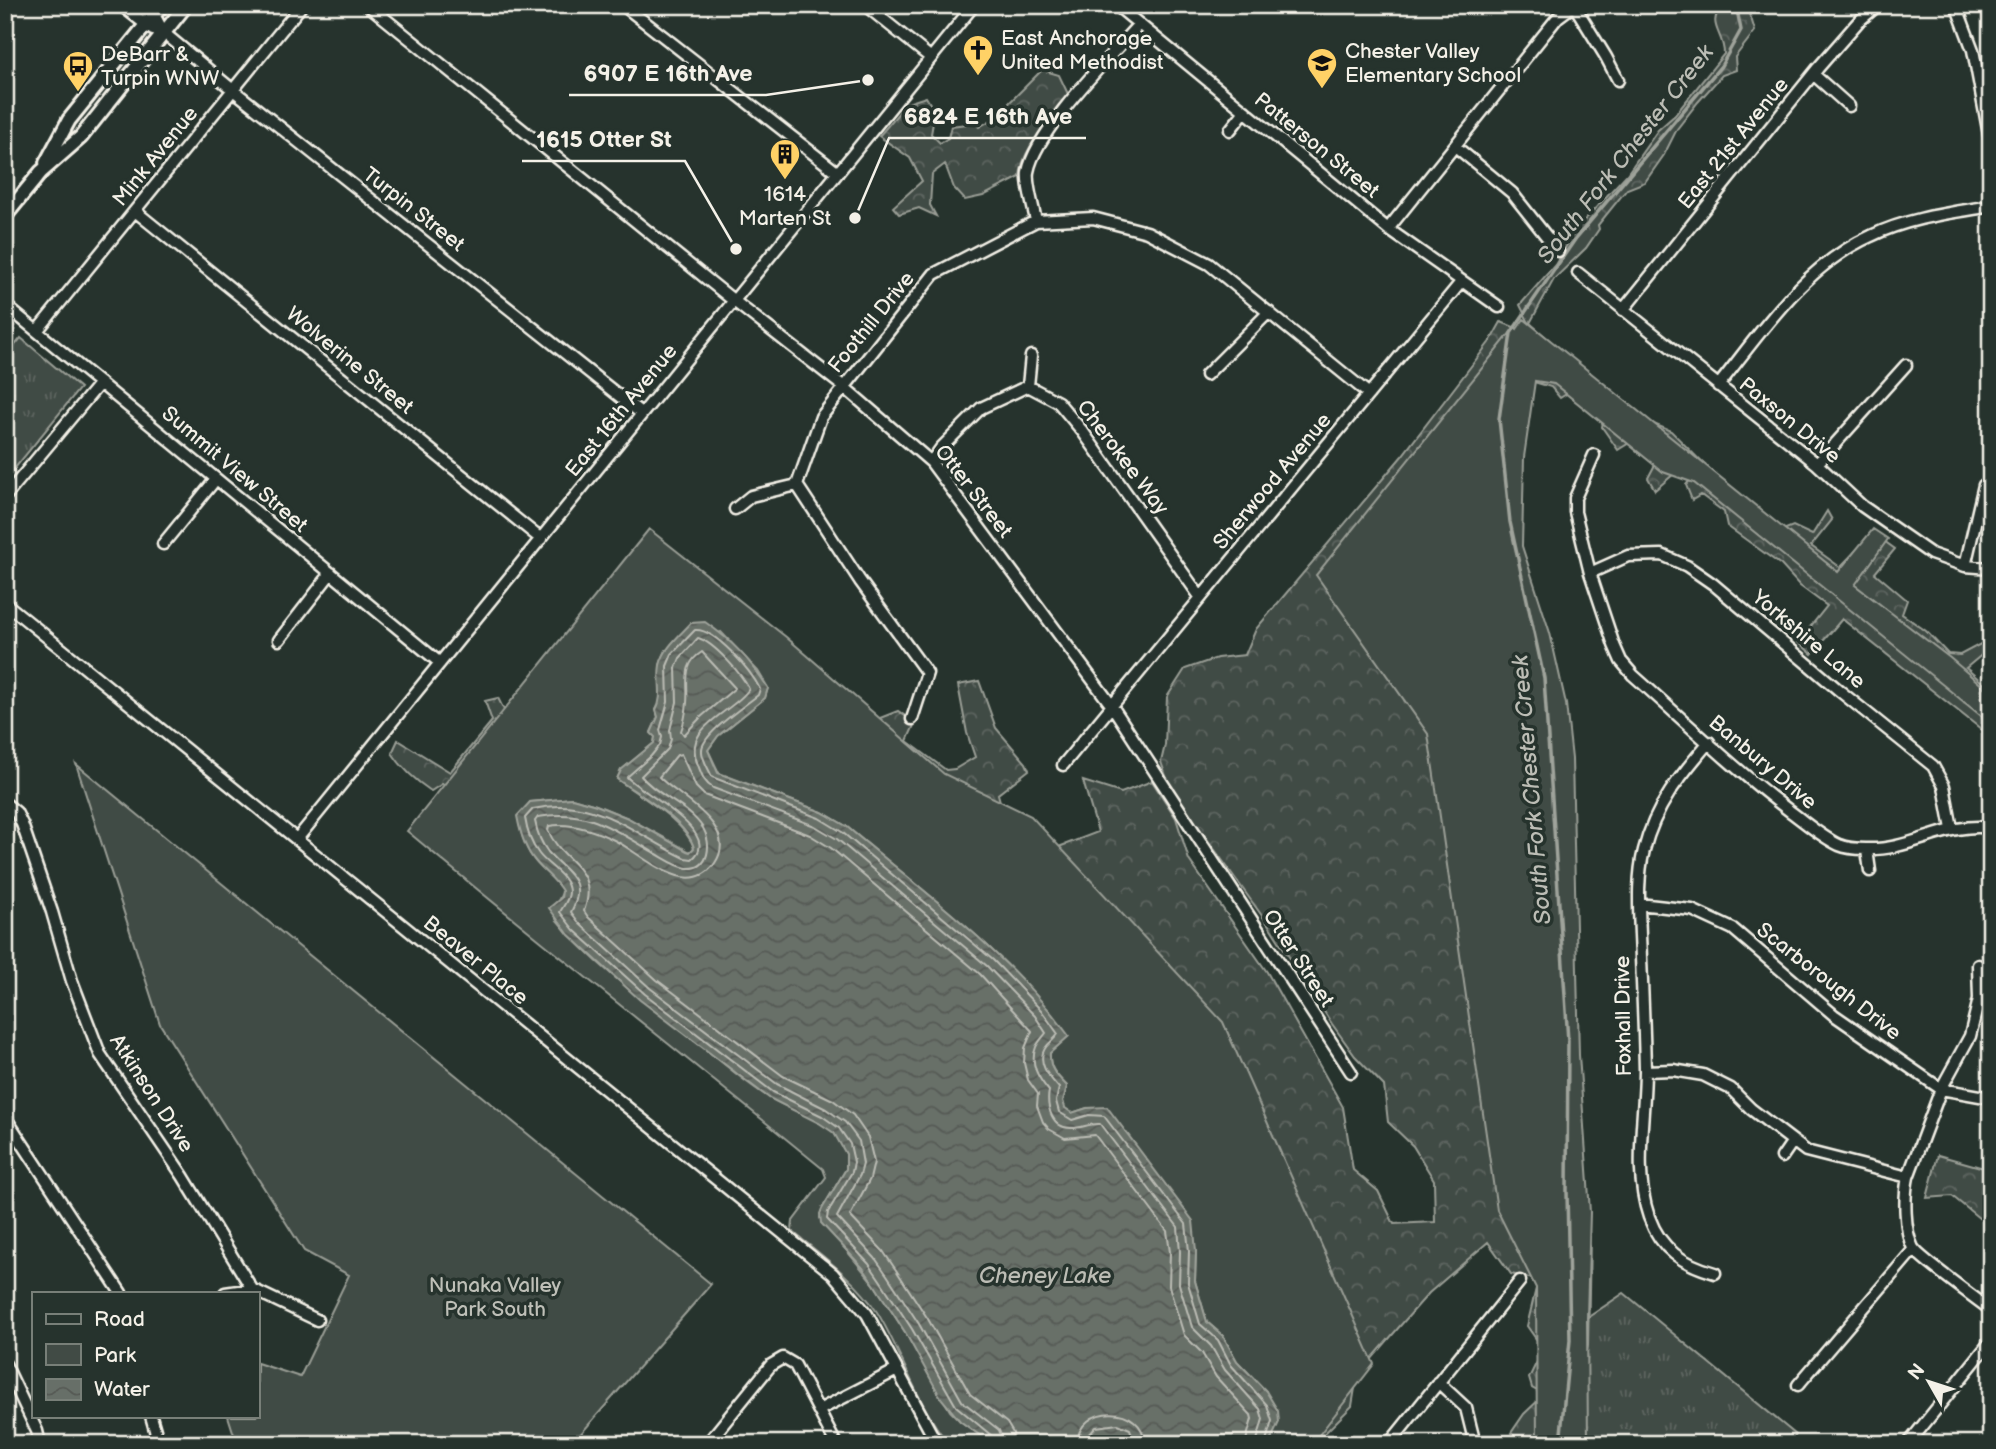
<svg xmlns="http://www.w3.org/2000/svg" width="1996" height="1449" viewBox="0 0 1996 1449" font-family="'Balsamiq Sans',sans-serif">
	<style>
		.grass { fill: url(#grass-tufts); stroke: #9a9e96; stroke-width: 2 }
		.forest { fill: url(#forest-crowns); stroke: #9a9e96; stroke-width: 2 }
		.park { fill: #414b45; stroke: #9a9e96; stroke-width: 2 }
		.water { fill: url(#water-waves); stroke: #9fa39b; stroke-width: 2 }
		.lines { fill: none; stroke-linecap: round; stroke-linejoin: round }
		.shore { stroke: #bcbdb5; stroke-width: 2 }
		.stream { stroke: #9fa39b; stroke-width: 3.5 }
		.minor-casing { stroke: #f4f1e8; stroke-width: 15 }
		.major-casing { stroke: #f4f1e8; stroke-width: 18 }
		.minor { stroke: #26332d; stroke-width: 10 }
		.major { stroke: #26332d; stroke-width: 12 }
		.labels { text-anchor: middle; stroke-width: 7; stroke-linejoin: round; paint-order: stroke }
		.poi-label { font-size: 21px; fill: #f4f1e8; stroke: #26332d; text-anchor: start }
		.street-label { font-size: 21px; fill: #f4f1e8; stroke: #26332d }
		.park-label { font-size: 21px; fill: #bebfb7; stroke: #26332d }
		.water-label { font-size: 23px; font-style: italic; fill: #bcbdb5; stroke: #26332d }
		.leader { fill: none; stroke: #f4f1e8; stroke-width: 2.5 }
		.callout-dot { fill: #f4f1e8; stroke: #26332d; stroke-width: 2.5 }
		.callout-label { font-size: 23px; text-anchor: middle; font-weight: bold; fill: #f4f1e8; stroke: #26332d; stroke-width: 7; stroke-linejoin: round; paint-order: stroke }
	</style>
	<defs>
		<pattern id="grass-tufts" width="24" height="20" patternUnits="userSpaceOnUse" patternTransform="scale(1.75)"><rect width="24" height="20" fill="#414b45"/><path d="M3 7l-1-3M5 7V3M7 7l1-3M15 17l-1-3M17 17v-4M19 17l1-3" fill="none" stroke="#5d6560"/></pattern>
		<pattern id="forest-crowns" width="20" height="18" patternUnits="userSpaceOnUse" patternTransform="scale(1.75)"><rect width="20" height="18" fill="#414b45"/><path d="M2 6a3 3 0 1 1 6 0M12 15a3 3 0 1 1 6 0" fill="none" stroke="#5d6560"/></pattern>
		<pattern id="water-waves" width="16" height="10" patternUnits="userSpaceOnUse" patternTransform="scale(1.75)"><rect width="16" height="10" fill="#676f68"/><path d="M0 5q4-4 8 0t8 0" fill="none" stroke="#565a55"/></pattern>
	</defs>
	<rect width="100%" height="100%" fill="#26332d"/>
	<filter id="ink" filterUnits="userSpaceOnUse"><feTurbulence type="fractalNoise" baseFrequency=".0143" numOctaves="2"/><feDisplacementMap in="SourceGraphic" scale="14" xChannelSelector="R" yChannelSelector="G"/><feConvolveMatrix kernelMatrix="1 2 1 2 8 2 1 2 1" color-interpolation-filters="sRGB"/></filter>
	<g filter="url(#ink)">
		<!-- grass -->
		<path class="grass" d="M21,338L80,388L7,478L5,357Z
			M1624,1293L1796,1435L1789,1444H1587V1318Z"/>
		<!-- forest -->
		<path class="forest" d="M1723,5H1744L1751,18L1755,31L1735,57L1736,70L1722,75L1698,102L1677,129L1664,155L1645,182L1627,189L1598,225L1599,229L1586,248L1554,279L1530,323L1639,418L1671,431L1773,534L1793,526L1812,535L1827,511L1832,520L1811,546L1840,567L1873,533L1895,549L1875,573L1907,600L1902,614L1926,631L1948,654L1960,655L1990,639L1991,647L1966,668L1991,690V737L1842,619L1812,654L1798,642L1827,606L1800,586L1781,565L1727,526L1724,512L1701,495L1692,500L1686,485L1692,478L1687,463L1655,490L1648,478L1659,457L1634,440L1618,450L1602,427L1605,410L1587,381L1560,398L1551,387L1534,382L1504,495L1579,1225L1590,1236L1588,1346L1572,1444H1521L1511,1433L1524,1414L1544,1395L1532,1388L1529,1378L1543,1349L1527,1326L1538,1280L1511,1274L1488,1242L1429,1293L1400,1326L1357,1376L1352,1406L1321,1437L1312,1444H1269L1272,1441L1193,1221L880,718L898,711L915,723L907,741L946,770L955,769L975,757L967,733L958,685L979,681L996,728L1026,763L1029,770L998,794L1002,809L1056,848L1098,832L1083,781L1121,793L1152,781L1176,818L1189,860L1267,972L1343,1107L1353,1170L1378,1191L1394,1224L1435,1222L1434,1180L1413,1146L1388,1122L1384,1086L1355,1056L1332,1024L1270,927L1170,787L1161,762L1165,745L1167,697L1185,669L1217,658L1245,655L1256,629L1402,456L1491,340L1501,322L1524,331L1529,323L1520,305L1555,265L1577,228L1627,174L1658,130L1675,115L1724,54C1724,32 1705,25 1723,5Z
			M1042,70L1059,75L1068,94C1052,122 1023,143 1020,177L983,196L965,200L954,188L945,164L932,174L930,205L936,216L919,208L899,214L893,207L922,181L910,158L879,136L907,103L926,97L935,112L931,134L940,143L948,138L951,126L975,123L979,127L993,119Z
			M498,698L509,720L451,783L442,784L431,791C416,781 402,768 392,753L398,740L450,772L492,721L485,701Z
			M1938,1155L1991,1170V1228L1952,1196L1927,1198Z"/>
		<!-- park -->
		<path class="park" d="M1524,319L1838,572L1873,529L1888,539L1855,585L1950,658L1991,693V724L1694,483L1663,472L1554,384L1535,381L1524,457L1522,546L1550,633L1566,704L1572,759L1579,1055L1590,1212L1587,1318L1588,1444H1537L1536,1288L1497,1210L1428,734L1316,575L1515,327L1517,329Z
			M649,529L786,637L944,774L1031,816L1223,1022L1374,1364L1312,1444H1269L1272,1441L1266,1391L1237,1361L1223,1336L1207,1322L1195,1281L1196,1251L1087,1108L1072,1113L1065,1108L1063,1101L1067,1086C1057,1075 1049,1069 1050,1053L1068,1036C1009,953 924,892 846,826L822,812L719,773L708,750L718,736L765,698L768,688L758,671L721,632L666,650L660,665L661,702L656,710L658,717L651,732L655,737L654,743L621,770L617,779C639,796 686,821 694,848L690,852L628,818L596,805L572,798L530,802L519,824C522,837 526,850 535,861C544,872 555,878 563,891L557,903L556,919C596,967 648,1004 697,1042C721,1061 744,1082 770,1098C790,1111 819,1117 835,1134C844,1145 849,1155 846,1169L822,1209L820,1218L874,1284L905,1332L950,1411L960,1421L992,1444H949C917,1406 903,1354 877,1312C856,1280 821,1255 792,1231L793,1221L826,1177L823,1169C685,1056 544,946 407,831Z
			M76,764L711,1284L572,1444H237L228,1416H257V1363L300,1377L349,1275L304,1251L160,1024Z"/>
		<!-- water -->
		<path class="water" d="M705,622C730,639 752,662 768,688L765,698L718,736L708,750L718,773L822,812L846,826C924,892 1009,953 1069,1036L1050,1053C1049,1069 1056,1075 1067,1086L1063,1101L1065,1108L1072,1113L1087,1108L1107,1107L1193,1221L1196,1251L1195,1281L1207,1322L1223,1336L1237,1361L1266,1391L1278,1411L1279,1422L1269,1444H1121L1118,1440H1104L1100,1444H992L960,1421L941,1398L905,1332L874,1284L863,1268L821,1223L820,1214L822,1209L846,1169V1154L834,1133L819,1123L769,1098L640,1000L569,935L549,908L561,898L562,891C555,879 545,873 536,862C525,850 520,832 517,816L530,802L572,798L596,805L628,818L687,851L690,852L694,848C687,821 639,795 617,779L621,770L654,743L655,737L651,733L658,717L656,710C664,696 657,681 660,665C664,648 679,636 691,623Z"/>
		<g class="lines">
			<!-- shore -->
			<path class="shore" d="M702,652L735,688L701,717L684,735L681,731C684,723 686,712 687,703C689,682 681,665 702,652Z
				M995,1444L992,1436L956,1406L912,1329L880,1280L869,1264L827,1219L828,1212L852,1172L854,1162L850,1144L839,1128L822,1116L773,1092L645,994L574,930L560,912C563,906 569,900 569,892C569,876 548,866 539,854C531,844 527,831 525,818L533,809C596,795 632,833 685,858L692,859C725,834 640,792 627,777L651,756L660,745L662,737L660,730L668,702L667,666L672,654L695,630C715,628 751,671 760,689L758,695C746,705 702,734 702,750C701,758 709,769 712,777L819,818L842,832L993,960L1041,1010L1058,1034C1055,1039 1050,1042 1046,1047C1035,1062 1050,1078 1059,1088L1056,1101L1059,1112L1072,1120L1089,1115L1104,1116L1186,1224L1189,1251L1188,1283L1200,1324L1218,1340L1231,1365L1267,1405L1272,1421L1265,1444
				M1004,1444L999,1430L962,1401L919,1324L887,1275L875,1258L837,1217L860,1175L863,1164L859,1141L845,1122L826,1109L777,1084L650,988L580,924L571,912C588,880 567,874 548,852C541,843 537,832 535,821L538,817C587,808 613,829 653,852C663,857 676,867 687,868C710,870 712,843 703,828C688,805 658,797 641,776L668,749L671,739L670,730L677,702L676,668L680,658L698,638C713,642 742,674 749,689C732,714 681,726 698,765C702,775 704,783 713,788L815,826L837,839L987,966L1035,1016L1046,1033C1043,1037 1038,1042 1036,1047C1029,1064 1039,1079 1049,1091C1046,1107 1052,1129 1072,1128C1082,1128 1090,1123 1100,1124L1178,1227L1180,1252L1179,1284L1192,1327L1211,1346L1225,1370L1260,1409L1263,1419L1256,1444
				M1014,1444L1013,1433L1007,1423L970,1394L928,1319L896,1270L883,1251L850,1216L870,1179L874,1162L868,1137L853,1115L833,1100L783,1076L657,980L588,917L584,911C600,867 561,863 548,830L549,826C572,822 596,831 616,841C643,855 689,901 715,863C740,826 678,797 659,777L677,755L681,754L696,787L704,795L810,835L831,848L980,974L1032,1031L1025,1048L1024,1063L1028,1080L1038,1094L1037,1106L1043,1122L1049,1129L1065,1138L1095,1135L1167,1231L1170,1252L1169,1286L1184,1335L1202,1353L1216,1377L1251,1415L1252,1419L1245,1444
				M1077,1444C1078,1403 1144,1403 1145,1444
				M1087,1444L1089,1435L1096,1427L1118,1424L1130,1429L1135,1444"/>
			<!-- stream -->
			<path class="stream" d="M1560,1444L1570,1340L1567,1191L1568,1041L1544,678L1510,522L1499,419L1511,333L1576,238L1721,66L1741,30L1736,5"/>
			<!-- minor casing -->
			<g class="minor-casing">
				<path id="minor" d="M121,5L153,30L164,33
					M138,5L157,20L164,33L233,90L642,414
					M368,5L734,301L844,387L931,462L1112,706L1351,1072
					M623,5L838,173
					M865,5L931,58
					M1116,5L1388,229L1499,307
					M1574,5L1606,57L1618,80
					M1956,5L1973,50L1991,145
					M1813,74L1849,106
					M1979,76L1991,73
					M1230,130L1245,111
					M1455,146L1512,193L1558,251
					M135,211L541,539
					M1036,221C1034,209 1026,184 1028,172C1036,130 1109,58 1139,24
					M1388,229L1542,37L1558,17L1574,5
					M1578,273L1817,464L1862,506L1931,554L1965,566L1991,568
					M5,305L440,663
					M1623,310L1818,68L1859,21L1878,5
					M37,331L302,5
					M1206,375L1269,312
					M1028,386L1031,356
					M1718,386C1762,331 1804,266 1871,236C1908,218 1950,213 1991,206
					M1594,455L1575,498V512L1590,573L1614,645L1621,661L1633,675C1685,721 1735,770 1791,812C1806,823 1822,837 1839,845C1846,848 1858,849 1866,849C1910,851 1949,821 1991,828
					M931,462L941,448L981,408L1028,386L1058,402L1083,432L1201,598
					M1817,464L1906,365
					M5,497L100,383
					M735,509L751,496L797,485
					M163,544L216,479
					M1965,566L1984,485
					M1590,573L1628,556L1662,555L1687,566L1713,584L1841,692L1933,766L1944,786L1952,829
					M5,603L833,1274L867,1314L937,1444
					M279,640L331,573
					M912,719L927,673L860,581L797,485L821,417L934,274L1036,221L1093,218L1147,232L1209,264L1369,394
					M1709,742C1680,776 1655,806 1644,850C1637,877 1639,908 1640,935C1642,980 1644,1024 1645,1069C1645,1117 1633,1171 1649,1217C1661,1250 1683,1264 1715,1273
					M1063,765L1462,281
					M5,803L16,812L22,824L52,912L72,981L100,1054L183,1176L252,1289L317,1320
					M297,839L974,5
					M1867,850L1870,871
					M1639,904L1692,910L1733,929L1834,1015L1941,1089L1991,1098
					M1978,965L1979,999L1970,1036L1941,1089L1908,1177C1904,1196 1904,1230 1913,1248C1918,1257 1978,1300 1991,1310
					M1645,1071L1673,1070L1703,1075L1731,1089L1751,1109L1806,1151L1908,1177
					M5,1117L121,1293
					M1782,1157L1793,1141
					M225,1293L252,1289
					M5,1364L37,1431L40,1444
					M1438,1382L1466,1408L1475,1444
					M1798,1385L1914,1249
					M819,1410L897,1370
					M151,1416L159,1444
					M707,1444L771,1365L783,1358L795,1365L836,1444
					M1389,1444L1520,1281
					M1908,1444L1991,1341"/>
			</g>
			<!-- major casing -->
			<g class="major-casing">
				<path id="major" d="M46,163L69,120L162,5
					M5,216L41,172L81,137L186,5"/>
			</g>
			<!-- minor -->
			<use href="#minor" class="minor"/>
			<!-- major -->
			<use href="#major" class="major"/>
		</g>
	</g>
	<!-- icons -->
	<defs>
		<g id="church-pin" transform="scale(1.575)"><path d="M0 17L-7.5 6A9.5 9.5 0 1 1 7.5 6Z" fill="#ffd166" stroke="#26332d"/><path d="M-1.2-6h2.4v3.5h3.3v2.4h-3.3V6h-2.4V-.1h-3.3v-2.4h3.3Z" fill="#111"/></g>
		<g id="school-pin" transform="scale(1.575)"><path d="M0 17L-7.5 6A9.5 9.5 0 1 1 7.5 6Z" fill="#ffd166" stroke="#26332d"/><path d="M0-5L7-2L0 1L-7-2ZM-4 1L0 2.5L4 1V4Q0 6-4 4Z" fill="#111"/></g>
		<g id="bus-pin" transform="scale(1.575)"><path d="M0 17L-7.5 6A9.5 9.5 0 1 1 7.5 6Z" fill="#ffd166" stroke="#26332d"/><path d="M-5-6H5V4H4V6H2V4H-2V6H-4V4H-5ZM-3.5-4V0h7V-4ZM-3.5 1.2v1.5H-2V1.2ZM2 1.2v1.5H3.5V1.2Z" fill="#111"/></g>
		<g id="building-pin" transform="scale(1.575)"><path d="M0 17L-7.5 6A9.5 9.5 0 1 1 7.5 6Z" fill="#ffd166" stroke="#26332d"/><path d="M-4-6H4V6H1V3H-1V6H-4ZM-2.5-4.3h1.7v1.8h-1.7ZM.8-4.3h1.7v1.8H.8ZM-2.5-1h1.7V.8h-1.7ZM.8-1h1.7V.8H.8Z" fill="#111"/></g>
	</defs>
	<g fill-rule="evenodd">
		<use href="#church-pin" x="978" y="50"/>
		<use href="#school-pin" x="1322" y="63"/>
		<use href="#bus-pin" x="78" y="66"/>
		<use href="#building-pin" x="785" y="154"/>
	</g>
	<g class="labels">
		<!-- poi labels -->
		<g class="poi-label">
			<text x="1001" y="45">East Anchorage<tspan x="1001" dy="24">United Methodist</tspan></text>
			<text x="1345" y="58">Chester Valley<tspan x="1345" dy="24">Elementary School</tspan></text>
			<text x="101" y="61">DeBarr &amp;<tspan x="101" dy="24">Turpin WNW</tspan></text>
			<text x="785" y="201" text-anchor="middle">1614<tspan x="785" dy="24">Marten St</tspan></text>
		</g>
		<!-- street labels -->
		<g class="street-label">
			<text transform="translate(1733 143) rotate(-51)" y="7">East 21st Avenue</text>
			<text transform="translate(1317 145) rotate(39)" y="7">Patterson Street</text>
			<text transform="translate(155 156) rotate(-51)" y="7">Mink Avenue</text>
			<text transform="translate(414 209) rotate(38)" y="7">Turpin Street</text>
			<text transform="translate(871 322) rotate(-51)" y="7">Foothill Drive</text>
			<text transform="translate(350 360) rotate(39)" y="7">Wolverine Street</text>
			<text transform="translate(621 410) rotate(-51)" y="7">East 16th Avenue</text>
			<text transform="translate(1790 420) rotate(39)" y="7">Paxson Drive</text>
			<text transform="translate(1123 457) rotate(53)" y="7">Cherokee Way</text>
			<text transform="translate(235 469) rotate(40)" y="7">Summit View Street</text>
			<text transform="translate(1272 481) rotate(-50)" y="7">Sherwood Avenue</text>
			<text transform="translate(974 491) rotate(52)" y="7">Otter Street</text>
			<text transform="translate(1809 639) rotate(40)" y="7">Yorkshire Lane</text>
			<text transform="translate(1763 762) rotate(40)" y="7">Banbury Drive</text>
			<text transform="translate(1299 958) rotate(57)" y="7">Otter Street</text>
			<text transform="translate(476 960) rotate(39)" y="7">Beaver Place</text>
			<text transform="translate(1829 981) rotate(38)" y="7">Scarborough Drive</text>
			<text transform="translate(1623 1016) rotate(-91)" y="7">Foxhall Drive</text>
			<text transform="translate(152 1093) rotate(57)" y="7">Atkinson Drive</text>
		</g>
		<!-- park labels -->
		<g class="park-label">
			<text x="495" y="1292">Nunaka Valley<tspan x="495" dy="24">Park South</tspan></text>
		</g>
		<!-- water labels -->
		<g class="water-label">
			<text transform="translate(1625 154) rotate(-52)" y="8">South Fork Chester Creek</text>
			<text transform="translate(1531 790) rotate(-95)" y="8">South Fork Chester Creek</text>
			<text x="1045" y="1283">Cheney Lake</text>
		</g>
	</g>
	<!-- callouts -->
	<path class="leader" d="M868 80L766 95H569M855 218L889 138H1086M736 249L685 161H522"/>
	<g class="callout-dot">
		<circle cx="868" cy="80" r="7"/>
		<circle cx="855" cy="218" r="7"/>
		<circle cx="736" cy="249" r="7"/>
	</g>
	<g class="callout-label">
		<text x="668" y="81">6907 E 16th Ave</text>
		<text x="988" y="124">6824 E 16th Ave</text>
		<text x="604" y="147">1615 Otter St</text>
	</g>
	<!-- margin -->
	<rect width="1996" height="1449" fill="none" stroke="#26332d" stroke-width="28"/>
	<rect x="14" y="14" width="1968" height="1421" fill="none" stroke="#f4f1e8" stroke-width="2.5" filter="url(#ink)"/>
	<!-- legend -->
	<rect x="32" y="1292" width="228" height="126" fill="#26332d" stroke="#787f78" stroke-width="2"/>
	<rect x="46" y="1314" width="35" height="10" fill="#26332d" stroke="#787f78" stroke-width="2"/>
	<text x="94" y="1326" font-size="21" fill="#f4f1e8">Road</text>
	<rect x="46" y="1344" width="35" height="21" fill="#414b45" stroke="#787f78" stroke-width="2"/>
	<text x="94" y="1362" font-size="21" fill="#f4f1e8">Park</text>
	<rect x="46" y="1379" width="35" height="21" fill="url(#water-waves)" stroke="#787f78" stroke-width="2"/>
	<text x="94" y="1396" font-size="21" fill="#f4f1e8">Water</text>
	<!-- north arrow -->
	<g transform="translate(1929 1382) rotate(309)" stroke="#26332d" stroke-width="5" paint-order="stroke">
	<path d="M0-5L12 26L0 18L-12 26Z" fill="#f4f1e8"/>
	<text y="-10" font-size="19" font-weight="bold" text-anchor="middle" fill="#f4f1e8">N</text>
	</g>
</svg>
